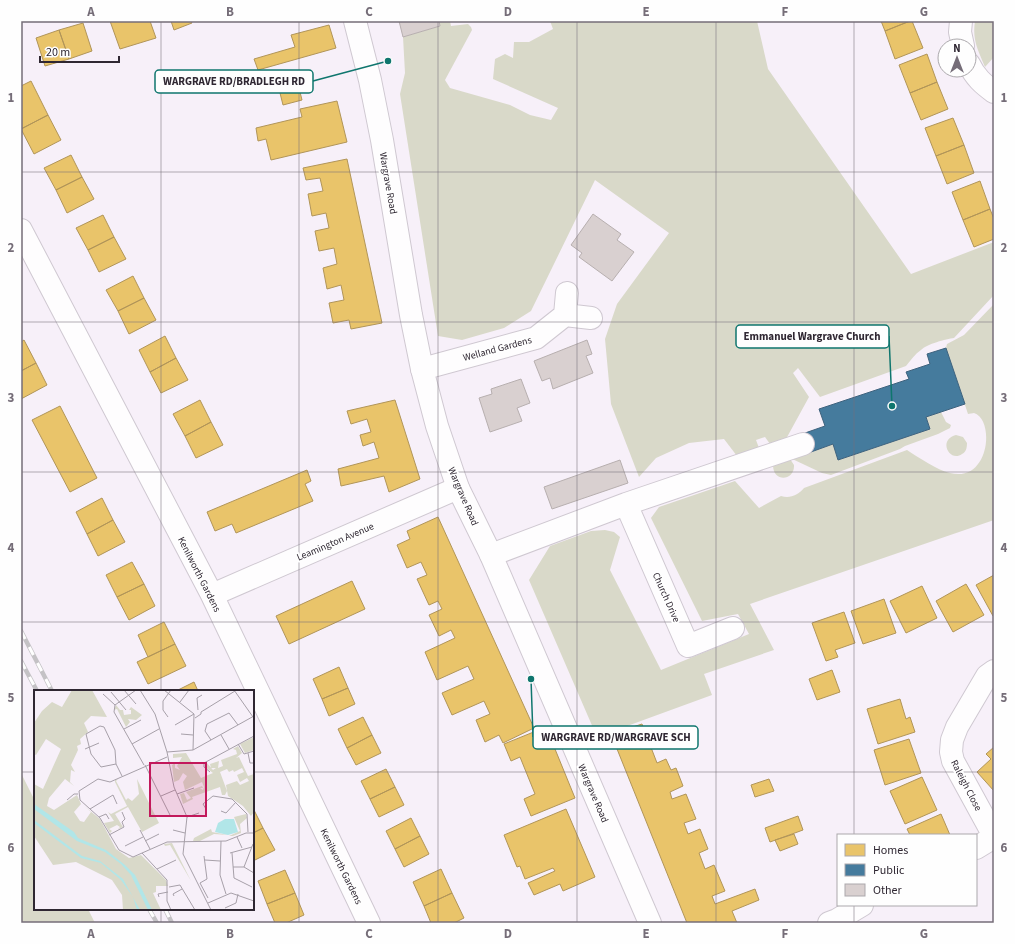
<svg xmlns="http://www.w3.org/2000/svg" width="1015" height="944" viewBox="0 0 1015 944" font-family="'Source Sans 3',sans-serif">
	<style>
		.green { fill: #d9d9c9 }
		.homes { fill: #e9c46a; stroke: #b19559 }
		.public { fill: #457b9d; stroke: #3e627d }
		.building { fill: #d9d0d0; stroke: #b7afaf }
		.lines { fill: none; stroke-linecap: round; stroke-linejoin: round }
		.street-casing { stroke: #cfc8d1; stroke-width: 24 }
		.secondary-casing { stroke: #cfc8d1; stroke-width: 24 }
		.street { stroke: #fefdfe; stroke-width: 22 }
		.secondary { stroke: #fefdfe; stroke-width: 22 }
		.rail-casing { stroke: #c4c2c5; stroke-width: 4.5 }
		.rail { stroke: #fefefe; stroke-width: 3; stroke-dasharray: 9; stroke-linecap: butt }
		.grid { fill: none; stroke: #756d78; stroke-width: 1; stroke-opacity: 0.55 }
		.labels { text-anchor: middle; stroke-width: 4; stroke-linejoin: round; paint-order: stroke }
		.street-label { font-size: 10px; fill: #2f2732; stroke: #fefefe }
		.inset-road { fill: none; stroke: #a7a0a9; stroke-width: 1 }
		.view { fill: #c2185b; fill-opacity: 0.15; stroke: #c2185b; stroke-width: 2 }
		.inset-edge { fill: none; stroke: #2f2732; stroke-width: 2 }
		.leader { fill: none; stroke: #0f766e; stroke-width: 1.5 }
		.callout-dot { fill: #0f766e; stroke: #fefefe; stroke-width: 1.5 }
		.callout { fill: #fefefe; stroke: #0f766e; stroke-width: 1.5 }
		.callout-label { font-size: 11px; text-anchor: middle; font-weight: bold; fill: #2f2732 }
		.neatline { fill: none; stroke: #756d78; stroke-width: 1.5 }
		.grid-label { font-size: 13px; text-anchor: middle; font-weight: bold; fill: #756d78 }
	</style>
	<rect width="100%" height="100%" fill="#f7f0f9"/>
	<!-- green -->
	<path class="green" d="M439,21H450L451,26L468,24L471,27L472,30L445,80L450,88L510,105L530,115L551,120L558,108L493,79L495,59L505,54L513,58L514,42H529L553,29L550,21H757L768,69L911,274L994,242V295L954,338C946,339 927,344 921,350C915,354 911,360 906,366L820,397L798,368L793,373L809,397L786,439L770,444L765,437L756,440L759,448L737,456L724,439L689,443L656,458L639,477L611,404L605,339L617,304L669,233L595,180L531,311L504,328L462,340L438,336L400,94L405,73L403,37L440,26Z
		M975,21H994V57L985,67C978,50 972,40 975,21Z
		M994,304V520L750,604L774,650L704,674L712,695L597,737L529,580L550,546L591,531L605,530L614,532L620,537L610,570L661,670L749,634L738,614L702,621L651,518L659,507L735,481L759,508L781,496C790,499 798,495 804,488L907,450C918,457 937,470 950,473C990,483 995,419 974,413C973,413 969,414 968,414L946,348L947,344L964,335Z
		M941,412L946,422L951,425L950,428L938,434L905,446L900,449L831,475L822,473L788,457L810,447L812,452L833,444L838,460L930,429L926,417Z
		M956,435L963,437L967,443C967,448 966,452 962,454C950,463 937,440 956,435Z
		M790,459L794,465C795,481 773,483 773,465Z
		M21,773L35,801V909H88L95,923H21Z"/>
	<!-- homes -->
	<path class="homes" d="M110,21H150L156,38L120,49Z
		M171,21H191L192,23L174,30Z
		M881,21H910L885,31Z
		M910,21H912L923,48L895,59L885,31Z
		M83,23L92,51L69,59L59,30Z
		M329,25L336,48L258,70L254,59L295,47L291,35Z
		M59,30L69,59L45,66L36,38Z
		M927,54L937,82L910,93L899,65Z
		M296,76L302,100L283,105L277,81Z
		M31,81L48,115L21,129V86Z
		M937,82L948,109L921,120L910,93Z
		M337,101L347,142L271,160L266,139L258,141L256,128L302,117L300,109Z
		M48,115L61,140L34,154L21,129Z
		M953,118L964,145L936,156L925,128Z
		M964,145L974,173L947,184L936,156Z
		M71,155L82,177L56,190L44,168Z
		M347,159L382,323L351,329L349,320L333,323L329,303L344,300L341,285L327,289L323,268L337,264L334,248L319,251L315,231L329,228L326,213L312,216L308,194L323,191L320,178L306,180L303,168Z
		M82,177L94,199L67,213L56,190Z
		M980,181L990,209L963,220L952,192Z
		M990,209L994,219V239L974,247L963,220Z
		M103,215L114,237L88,250L76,228Z
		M114,237L126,259L99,272L88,250Z
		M133,276L144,298L118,311L106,290Z
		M144,298L156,320L129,334L118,311Z
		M165,336L176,358L150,372L139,350Z
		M24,340L36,363L21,371V342Z
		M176,358L188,380L161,393L150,372Z
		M36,363L47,385L21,399V371Z
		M200,400L211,422L185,436L173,414Z
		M395,400L420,479L389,492L384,476L341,486L338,469L379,458L374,442L363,446L360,435L371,432L367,419L351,424L347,411Z
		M60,406L97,478L70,492L32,420Z
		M211,422L223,445L196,458L185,436Z
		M307,470L311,481L305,484L313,501L236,533L232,524L215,531L207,512Z
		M102,498L113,520L87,534L76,512Z
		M438,517L534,728L503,743L499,735L485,742L476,720L490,714L484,701L452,715L442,693L474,679L468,666L437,680L425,652L455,638L451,630L439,636L429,615L442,609L438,601L429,605L417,579L427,575L421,562L407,568L397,545L410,539L407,531Z
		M113,520L125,542L98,556L87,534Z
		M132,562L144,584L117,597L106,575Z
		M994,575V616H993L976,585Z
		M352,581L365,609L289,644L276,616Z
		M144,584L155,606L129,620L117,597Z
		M966,584L984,615L953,632L936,601Z
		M922,586L937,618L906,633L890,601Z
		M884,599L896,633L863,644L851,611Z
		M844,612L855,643L835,650L838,657L826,661L812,623Z
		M164,622L175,644L148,657L138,635Z
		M175,644L186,666L148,684L137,662Z
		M339,667L348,688L322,699L313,679Z
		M832,670L840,692L817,700L809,679Z
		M194,682L198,691H176Z
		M348,688L355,704L329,716L322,699Z
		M900,699L906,719L910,717L915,732L878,744L867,709Z
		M363,717L372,735L347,748L338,729Z
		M642,724L657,763L666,759L671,770L676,768L683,786L670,792L672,799L686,794L696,819L684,823L688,834L700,829L708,849L699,853L705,869L714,865L725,891L712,896L715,904L755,889L759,900L732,911L737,923H687L611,734Z
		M546,727L575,798L531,816L524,799L535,794L520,757L511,761L504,744Z
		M372,735L381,753L356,765L347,748Z
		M909,739L921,773L885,785L874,750Z
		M994,747V791L977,772L991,759L986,754Z
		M386,769L395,787L370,799L361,781Z
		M922,777L937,810L905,824L890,791Z
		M769,779L774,791L755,797L751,785Z
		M395,787L404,805L379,817L370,799Z
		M253,808L263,828L253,833Z
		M566,809L595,877L563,891L560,884L534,895L528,883L555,871L553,868L525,879L520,866L517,867L504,835Z
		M941,814L950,835H910L907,829Z
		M798,816L803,830L770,842L765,828Z
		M411,818L420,836L395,849L386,831Z
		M263,828L275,850L253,861V833Z
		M794,834L798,844L780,851L775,840Z
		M420,836L429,854L404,867L395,849Z
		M441,869L452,893L424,906L413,882Z
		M285,870L295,893L267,904L258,881Z
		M295,893L304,915L286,923H275L267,904Z
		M452,893L464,918L454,923H431L424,906Z"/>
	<!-- public -->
	<path class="public" d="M946,348L965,404L926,417L930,429L838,460L833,444L811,452L805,433L825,426L819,409L909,379L906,372L930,364L927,354Z"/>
	<!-- building -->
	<path class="building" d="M399,21H439L440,26L403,37Z
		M593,214L621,234L617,240L634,252L612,281L579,257L582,253L571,245Z
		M587,340L592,354L586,356L593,373L553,389L550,378L542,381L534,361Z
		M521,379L530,403L517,408L522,421L490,432L479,398L492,394L491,389Z
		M620,460L628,483L552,509L544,487Z"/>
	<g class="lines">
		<!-- street casing -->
		<g class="street-casing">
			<path id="street" d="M961,21L960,32L963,46
				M969,64C975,77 983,84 994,92
				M21,230L212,595L369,923
				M567,293L565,315L591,318
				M422,369L536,338L565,315
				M626,504L688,646L733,628
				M491,555L626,504L803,444
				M212,595L458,488
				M994,671L987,676L957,727L952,740L951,752L953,761L994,836
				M976,848L994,837
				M829,923L837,920L862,905"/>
		</g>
		<!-- secondary casing -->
		<g class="secondary-casing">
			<path id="secondary" d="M355,21L370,80L382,140L411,315L422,369L437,426L458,488L491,555L650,923"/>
		</g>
		<!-- street -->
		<use href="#street" class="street"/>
		<!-- secondary -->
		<use href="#secondary" class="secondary"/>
		<!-- rail casing -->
		<g class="rail-casing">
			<path id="rail" d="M21,631L52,691
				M21,661L37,691
				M149,909L157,923
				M165,909L172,923"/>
		</g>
		<!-- rail -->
		<use href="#rail" class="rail"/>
	</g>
	<!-- grid -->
	<path class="grid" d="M161,21V691M299,21V923M438,21V923M577,21V923M716,21V923M854,21V835M21,172H994M21,322H994M21,472H994M21,622H994M21,772H35M253,772H994M854,905V923M161,909V923"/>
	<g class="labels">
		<!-- street labels -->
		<g class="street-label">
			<text transform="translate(389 183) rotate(80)" y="4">Wargrave Road</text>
			<text transform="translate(497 348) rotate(-15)" y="4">Welland Gardens</text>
			<text transform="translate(464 496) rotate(67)" y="4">Wargrave Road</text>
			<text transform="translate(335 541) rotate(-23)" y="4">Leamington Avenue</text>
			<text transform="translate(200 574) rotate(63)" y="4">Kenilworth Gardens</text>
			<text transform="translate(667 597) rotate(66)" y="4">Church Drive</text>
			<text transform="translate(967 785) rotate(63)" y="4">Raleigh Close</text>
			<text transform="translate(594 793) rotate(67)" y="4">Wargrave Road</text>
			<text transform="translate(342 866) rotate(64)" y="4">Kenilworth Gardens</text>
		</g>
	</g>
	<!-- overview -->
	<g transform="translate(34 690)">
		<rect width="220" height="220" fill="#f7f0f9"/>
		<path d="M38,0H58L73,27L57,26L50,33L54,42L46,49L47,54L43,56L44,60L37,75L41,82L37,80L36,92L40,96L31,89L15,108L13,116L20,120L43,105L47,114L40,122L46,131L50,132L57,122L49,115L66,129L82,159L95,168L107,165L132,190L134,196H122V202L119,203L127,220H89L88,205L78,190L42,172L19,175L0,146V94L9,99L27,59L12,49L2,65L0,64V33L8,21L18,12L28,17ZM82,15L86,20H89L90,25L97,24V20H95L97,17L108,25L102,30L94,29L96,32L92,37L83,19L80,20ZM220,47V60L211,63L206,54ZM204,56L208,63L202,68L205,67L214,86L220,84V122L217,126L209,116L194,106L192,95L203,91L206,95L215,91L213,88L206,92L203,85L210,82L208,78L200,82L199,80L195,82L193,79L186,82L193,101L191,105H188L186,97L158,107L159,109L149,114L146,104L150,103L153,110L157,108L152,102L168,96L169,98H166L169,100L170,97L168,92L151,100L149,92L153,86L149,83L145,90L140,92L138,75L141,73V78L146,80L143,76L148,67L139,68V64L152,63L167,88L179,83L171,77L172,72L179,80L182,78H177L176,74L185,71L184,78L189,76L187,70L203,64L202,60L199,59ZM84,89L82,91L92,110L94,108L98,111L105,104L103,89L125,133L108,142L94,117L81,124L89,137L84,139L86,137L83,135L75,139L78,141L76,143L70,133L80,131L74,122L77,124L93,116L81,92V90ZM212,124L213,128L206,134L207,143L199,146H195L206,141L200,127ZM177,139L178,142L194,145L180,144L166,151H159L160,148ZM138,153L157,191L136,155L131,156L130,154Z" fill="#d9d9c9"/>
		<path d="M0,114L40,142L44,148L72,160L91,175L101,185L118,220H114L97,185L87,174L71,162L43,151L0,119ZM191,129H200L204,142L194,145L181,142L184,133ZM0,130L48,166L66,171L89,189L106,220H103L99,207L87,190L67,173L47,168L0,133Z" fill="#b1e6e8"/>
		<path class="inset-road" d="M90,0L102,14M106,0L121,24L133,62L140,97L153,127L149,164L177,220M130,0L160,24L159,60M200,0L219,27M77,2L92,20M69,4L81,15M146,12L155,0M81,15L80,22L110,75M81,15L102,0M164,20L163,8L168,5M134,27L129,20V11L137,0M161,28L167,24V22L201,1M141,35L160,24M90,39L107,30M147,44L159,45M187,45L195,59M177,50L171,41L173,34L195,23L204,35M98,54L125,39M204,54L210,64L220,61M51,59L65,53M133,62L159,60L220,26M214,63L216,73H219M133,67L76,92L64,89L45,101L46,110L66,128L85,160L99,167L133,152L192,151L212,143H220M82,74L67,77L57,64L52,44L66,36L70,37L81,60L82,74L88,86M111,75L136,125M176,82L170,77V73L220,46M143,104L160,98M127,106L141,100M33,110L40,104H44M56,119L79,105L83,114M172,119L169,114L179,106L198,109L213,124L214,142M187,121L192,123L202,112M65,127L72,124L75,129M153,127L165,123M106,140L116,159M139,140L151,143M75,145L90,137L88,132L91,129L88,122M203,147L208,158M111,151L125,144M187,151L186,185L192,204M91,156L109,147M108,163L133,190V211L137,220M196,163L218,157M198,163L200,188L218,197M170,166L173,189L166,193L174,208M171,170L186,171M199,177H210L220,183M210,177L219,154M123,179L142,170M135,197L146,195L161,220M140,206L139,204L148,199M125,207L124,204L134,202M174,213L197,203L220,211M191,218L202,213L204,204"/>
		<path class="view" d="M116,73H172V126H116Z"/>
		<rect width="220" height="220" class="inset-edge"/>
	</g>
	<!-- callouts -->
	<path class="leader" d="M388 61L313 81M892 406L889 336M531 679L533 737"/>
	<g class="callout-dot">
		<circle cx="388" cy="61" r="4"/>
		<circle cx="892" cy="406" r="4"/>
		<circle cx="531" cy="679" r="4"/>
	</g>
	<g class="callout">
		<rect x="155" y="70" width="158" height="23" rx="4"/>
		<rect x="736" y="325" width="153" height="23" rx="4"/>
		<rect x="533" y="726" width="165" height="23" rx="4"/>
	</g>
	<g class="callout-label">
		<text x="234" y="85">WARGRAVE RD/BRADLEGH RD</text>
		<text x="812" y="340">Emmanuel Wargrave Church</text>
		<text x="616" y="741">WARGRAVE RD/WARGRAVE SCH</text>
	</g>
	<!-- border -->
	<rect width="1015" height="944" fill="none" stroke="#fefefe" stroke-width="44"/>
	<!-- legend -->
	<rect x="837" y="834" width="140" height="72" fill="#fefefe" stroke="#aba8ac"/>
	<rect x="845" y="844" width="20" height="12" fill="#e9c46a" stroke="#aba8ac"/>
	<text x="873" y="854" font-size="12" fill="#2f2732">Homes</text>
	<rect x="845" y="864" width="20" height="12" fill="#457b9d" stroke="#aba8ac"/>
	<text x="873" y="874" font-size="12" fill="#2f2732">Public</text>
	<rect x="845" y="884" width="20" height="12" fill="#d9d0d0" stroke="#aba8ac"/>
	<text x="873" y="894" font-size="12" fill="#2f2732">Other</text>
	<!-- north arrow -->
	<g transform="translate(957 58)"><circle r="19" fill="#fefefe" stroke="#aba8ac"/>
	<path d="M0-3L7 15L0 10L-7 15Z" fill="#756d78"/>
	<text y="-6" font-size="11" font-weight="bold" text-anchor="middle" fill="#2f2732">N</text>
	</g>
	<!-- scale -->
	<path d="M40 56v6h79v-6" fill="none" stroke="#2f2732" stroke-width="2"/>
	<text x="46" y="56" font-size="12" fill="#2f2732" stroke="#fefefe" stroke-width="3" paint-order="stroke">20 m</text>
	<rect x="22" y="22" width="971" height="900" class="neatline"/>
	<g class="grid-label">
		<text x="91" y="16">A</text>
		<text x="230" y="16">B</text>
		<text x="369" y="16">C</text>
		<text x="508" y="16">D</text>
		<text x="646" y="16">E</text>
		<text x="785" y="16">F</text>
		<text x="924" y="16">G</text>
		<text x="11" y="102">1</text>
		<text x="1004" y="102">1</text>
		<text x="11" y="252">2</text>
		<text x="1004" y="252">2</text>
		<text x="11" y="402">3</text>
		<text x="1004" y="402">3</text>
		<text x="11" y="552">4</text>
		<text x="1004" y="552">4</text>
		<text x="11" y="702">5</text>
		<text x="1004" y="702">5</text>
		<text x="11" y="852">6</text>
		<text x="1004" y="852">6</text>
		<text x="91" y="938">A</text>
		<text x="230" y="938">B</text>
		<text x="369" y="938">C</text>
		<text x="508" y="938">D</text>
		<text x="646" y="938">E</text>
		<text x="785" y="938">F</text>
		<text x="924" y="938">G</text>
	</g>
</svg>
